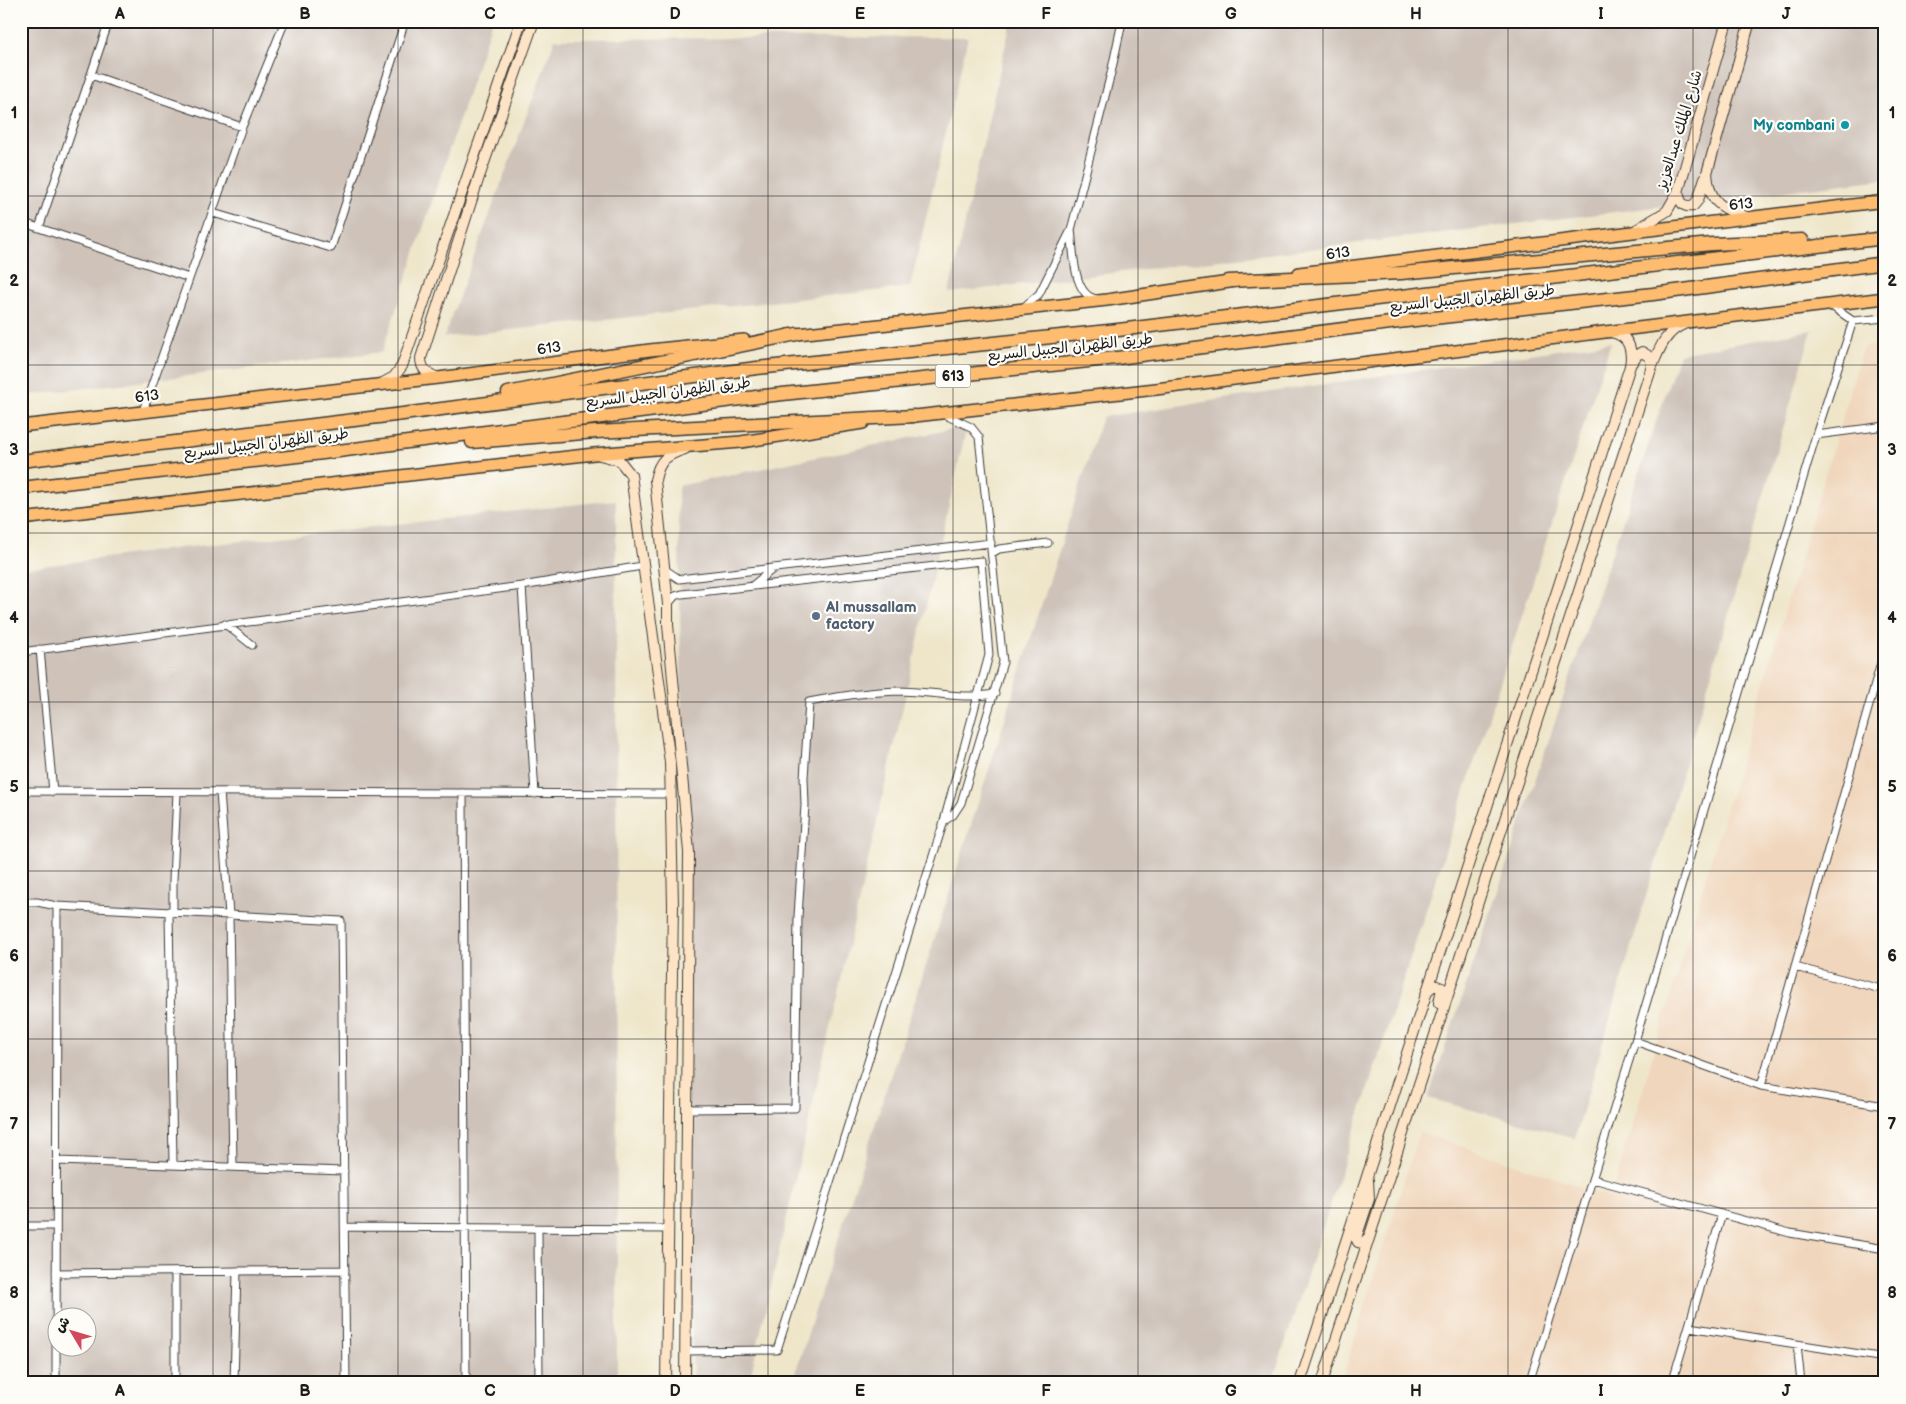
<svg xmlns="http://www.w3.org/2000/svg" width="1906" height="1404" viewBox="0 0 1906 1404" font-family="'Balsamiq Sans','Playpen Sans Arabic',sans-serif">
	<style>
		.built { fill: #f0d6bc }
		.industrial { fill: #cec2b9; fill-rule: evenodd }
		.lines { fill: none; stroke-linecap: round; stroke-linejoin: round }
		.street-casing { stroke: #3c3a36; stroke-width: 9 }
		.secondary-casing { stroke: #3c3a36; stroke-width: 12 }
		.primary-casing { stroke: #3c3a36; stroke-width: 14 }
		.highway-casing { stroke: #3c3a36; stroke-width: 15 }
		.street { stroke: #fff; stroke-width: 7 }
		.secondary { stroke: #fee4c6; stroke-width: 10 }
		.primary { stroke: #fdbc70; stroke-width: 11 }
		.highway { stroke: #fdbc70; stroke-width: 12 }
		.grid { fill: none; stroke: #1c1c1c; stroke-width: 1; stroke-opacity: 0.55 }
		.culture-dot { fill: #0f9aa8; stroke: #fdfcf7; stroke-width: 2 }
		.service-dot { fill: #5c6f8a; stroke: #fdfcf7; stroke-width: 2 }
		.labels { text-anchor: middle; stroke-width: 4.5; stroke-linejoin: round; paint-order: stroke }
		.shield { fill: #fdfcf7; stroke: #605f5e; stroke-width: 1 }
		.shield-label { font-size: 14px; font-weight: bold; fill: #1c1c1c }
		.culture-label { font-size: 15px; font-weight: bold; fill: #0d838f; stroke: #fdfcf7; text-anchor: end }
		.street-label { font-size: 15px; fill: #1c1c1c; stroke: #fdfcf7 }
		.service-label { font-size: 15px; font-weight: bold; fill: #4e5e75; stroke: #fdfcf7; text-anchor: start }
		.neatline { fill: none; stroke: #1c1c1c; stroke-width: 2 }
		.grid-label { font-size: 16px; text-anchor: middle; font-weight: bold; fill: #1c1c1c }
	</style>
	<rect width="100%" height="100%" fill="#fdfcf7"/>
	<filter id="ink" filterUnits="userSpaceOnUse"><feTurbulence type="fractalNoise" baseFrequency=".02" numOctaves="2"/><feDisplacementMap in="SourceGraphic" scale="10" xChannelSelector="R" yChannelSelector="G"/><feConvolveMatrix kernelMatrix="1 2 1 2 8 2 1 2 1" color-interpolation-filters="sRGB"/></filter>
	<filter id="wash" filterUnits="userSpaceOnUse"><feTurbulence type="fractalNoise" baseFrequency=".0096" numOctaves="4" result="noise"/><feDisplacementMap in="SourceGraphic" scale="20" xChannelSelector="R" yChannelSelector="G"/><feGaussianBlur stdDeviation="1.12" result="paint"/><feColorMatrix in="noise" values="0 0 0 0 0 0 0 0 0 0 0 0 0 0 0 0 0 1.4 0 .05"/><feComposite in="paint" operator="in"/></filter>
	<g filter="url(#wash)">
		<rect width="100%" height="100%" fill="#efe6ca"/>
		<!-- built -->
		<path class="built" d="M1885,345V1383H1341L1419,1132L1611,1197L1863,347Z"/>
		<!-- industrial -->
		<path class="industrial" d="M21,21H492L382,352L21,396Z
			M1011,21H1885V179L949,293Z
			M968,37L910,287L444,337L555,39Z
			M1812,330L1575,1138L1428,1098L1679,354Z
			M1611,342L1272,1383H792L1102,417Z
			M967,426L749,1383H693L678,486Z
			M616,500L617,1383H21V569L180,548ZM58,1316H88V1346H58Z"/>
	</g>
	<g filter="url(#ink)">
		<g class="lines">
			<!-- street casing -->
			<g class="street-casing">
				<path id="street" d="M91,75L242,127
					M213,213L331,248L405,21
					M21,222L189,278
					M39,228L109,21
					M1071,230L1111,73L1122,22
					M1830,305L1853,321
					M1024,307L1039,294L1071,230C1074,250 1072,296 1097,299
					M143,411L242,127L285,21
					M943,414L971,427L979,437L1003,662L961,803L953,815L944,821
					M1816,435L1885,426
					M992,553L999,549L1048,543
					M664,569L679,579L991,543
					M522,586L535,794
					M752,586L774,568
					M668,604L675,596L682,594L981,561L989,655L944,821L777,1350L685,1351
					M225,624L252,645
					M40,649L53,792
					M21,652L522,586L642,566
					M21,791L670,794
					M220,792L229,915L233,1167
					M463,793L466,1383
					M21,902H37L57,906
					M169,911L173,1165
					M173,912V880L177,792
					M1795,967L1885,990
					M1635,1041L1761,1086L1885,1106
					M1761,1086L1885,649
					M688,1109L795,1108L798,917L805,805L804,778L809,702C838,696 869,692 898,691C931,691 962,700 995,694
					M57,1161L344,1171
					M1593,1179L1790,1233L1885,1249
					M21,1226H56
					M345,1227L668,1229
					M538,1229L539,1383
					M56,1273L345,1270
					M1689,1327L1885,1358
					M1797,1344L1801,1383
					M56,1383L57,906L341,921L346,1383
					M175,1383V1272
					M234,1383L237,1271
					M1529,1383L1635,1041L1816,435L1853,321L1885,318
					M1672,1383L1722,1214"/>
			</g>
			<!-- secondary casing -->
			<g class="secondary-casing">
				<path id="secondary" d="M1678,192C1680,201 1682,208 1693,206L1698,200L1705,178
					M1749,218C1722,208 1709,204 1707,173L1750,21
					M1636,230L1667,211L1678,192L1727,21
					M1630,365L1637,355L1642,352L1650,357L1652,366
					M438,378C428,374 421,370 421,358L479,177L534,21
					M383,383L394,377L402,366L521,21
					M685,449C666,455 659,460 655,480L668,604V625L689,852L685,1383
					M600,455L619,460L631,475L670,762L673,905L666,1383
					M1427,991L1434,985L1442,988L1439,1003
					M1368,1180L1369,1199L1356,1238L1358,1242L1363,1243L1369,1237
					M1300,1383L1630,366C1633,350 1629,335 1611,332
					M1322,1383L1652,366C1660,348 1665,332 1684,324"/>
			</g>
			<!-- primary casing -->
			<g class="primary-casing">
				<path id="primary" d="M1299,273L1885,201
					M788,335L1107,300L1236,281
					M906,417L1156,389L1605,332L1885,298
					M21,426L438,378L650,350L744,340
					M21,519L594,454L741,442L863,423"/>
			</g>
			<!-- highway casing -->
			<g class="highway-casing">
				<path id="highway" d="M1228,281L1401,273L1712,244L1802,240
					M508,393L797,334
					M472,442L596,432L914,416
					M21,461L403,414L757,368L1118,330L1885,238
					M21,488L323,453L764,396L1117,358L1406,321L1653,294L1885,263"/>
			</g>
			<!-- street -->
			<use href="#street" class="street"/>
			<!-- secondary -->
			<use href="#secondary" class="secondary"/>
			<!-- primary -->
			<use href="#primary" class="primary"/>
			<!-- highway -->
			<use href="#highway" class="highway"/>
		</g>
	</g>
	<!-- grid -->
	<path class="grid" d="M213,21V1383M398,21V1383M583,21V1383M768,21V1383M953,21V1383M1138,21V1383M1323,21V1383M1508,21V1383M1693,21V1383M21,196H1885M21,365H1885M21,533H1885M21,702H1885M21,871H1885M21,1039H1885M21,1208H1885"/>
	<!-- markers -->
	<circle class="culture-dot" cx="1845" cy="125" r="5"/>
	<circle class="service-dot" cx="816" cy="616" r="5"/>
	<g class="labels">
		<!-- shield labels -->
		<rect class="shield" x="935.5" y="364.5" width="35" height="23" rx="4"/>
		<g class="shield-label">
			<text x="953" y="381">613</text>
		</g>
		<!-- culture labels -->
		<g class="culture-label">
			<text x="1835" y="130">My combani</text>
		</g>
		<!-- street labels -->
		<g class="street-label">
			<text transform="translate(1679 130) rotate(-73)" y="5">شارع الملك عبدالعزيز</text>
			<text transform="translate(1741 204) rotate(-6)" y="5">613</text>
			<text transform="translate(1338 253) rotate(-7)" y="5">613</text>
			<text transform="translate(1472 298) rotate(-6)" y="5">طريق الظهران الجبيل السريع</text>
			<text transform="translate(1070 347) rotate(-6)" y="5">طريق الظهران الجبيل السريع</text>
			<text transform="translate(549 348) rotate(-8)" y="5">613</text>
			<text transform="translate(668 392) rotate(-7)" y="5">طريق الظهران الجبيل السريع</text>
			<text transform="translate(147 396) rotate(-7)" y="5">613</text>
			<text transform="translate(266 443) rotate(-7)" y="5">طريق الظهران الجبيل السريع</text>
		</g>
		<!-- service labels -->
		<g class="service-label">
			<text x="826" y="612">Al mussallam<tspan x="826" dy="17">factory</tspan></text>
		</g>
	</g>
	<!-- margin -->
	<rect width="1906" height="1404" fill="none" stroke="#fdfcf7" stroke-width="55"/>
	<!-- north arrow -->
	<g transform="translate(72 1332) rotate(308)"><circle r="24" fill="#fdfcf7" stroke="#a3a29f"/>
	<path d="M0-4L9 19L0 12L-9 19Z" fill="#d1495b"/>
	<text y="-8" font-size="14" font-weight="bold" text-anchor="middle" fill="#1c1c1c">ش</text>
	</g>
	<rect x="28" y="28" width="1850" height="1348" class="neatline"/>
	<g class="grid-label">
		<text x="120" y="19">A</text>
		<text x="305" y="19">B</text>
		<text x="490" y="19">C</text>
		<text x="675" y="19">D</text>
		<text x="860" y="19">E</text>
		<text x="1046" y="19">F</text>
		<text x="1231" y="19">G</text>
		<text x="1416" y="19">H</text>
		<text x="1601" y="19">I</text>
		<text x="1786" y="19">J</text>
		<text x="14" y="118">1</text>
		<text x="1892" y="118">1</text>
		<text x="14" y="286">2</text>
		<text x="1892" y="286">2</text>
		<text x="14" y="455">3</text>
		<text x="1892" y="455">3</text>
		<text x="14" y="623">4</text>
		<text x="1892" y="623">4</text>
		<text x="14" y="792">5</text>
		<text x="1892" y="792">5</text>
		<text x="14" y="961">6</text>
		<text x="1892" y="961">6</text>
		<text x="14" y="1129">7</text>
		<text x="1892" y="1129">7</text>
		<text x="14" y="1298">8</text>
		<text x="1892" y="1298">8</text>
		<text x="120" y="1396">A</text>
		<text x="305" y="1396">B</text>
		<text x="490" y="1396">C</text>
		<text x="675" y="1396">D</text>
		<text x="860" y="1396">E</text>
		<text x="1046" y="1396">F</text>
		<text x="1231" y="1396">G</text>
		<text x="1416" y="1396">H</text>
		<text x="1601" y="1396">I</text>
		<text x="1786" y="1396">J</text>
	</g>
</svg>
